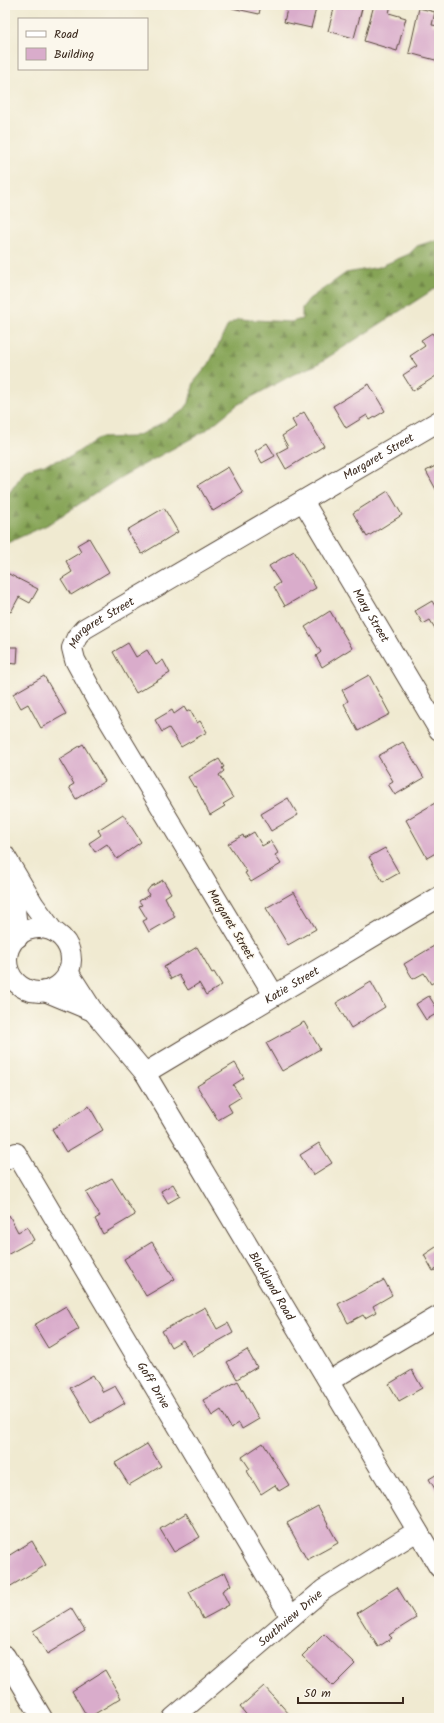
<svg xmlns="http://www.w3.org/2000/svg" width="444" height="1723" viewBox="0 0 444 1723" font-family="Kalam,sans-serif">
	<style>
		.forest { fill: url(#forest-firs); stroke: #60673a }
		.building { fill: #d9accb }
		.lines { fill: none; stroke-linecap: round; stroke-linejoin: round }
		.minor-casing { stroke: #564739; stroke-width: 22 }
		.minor { stroke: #fff; stroke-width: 20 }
		.labels { text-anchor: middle; stroke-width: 3; stroke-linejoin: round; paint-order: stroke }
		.street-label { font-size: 12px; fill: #3b2a1e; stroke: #fbf7ec }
	</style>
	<defs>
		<pattern id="forest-firs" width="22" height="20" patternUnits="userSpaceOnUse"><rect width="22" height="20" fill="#86a457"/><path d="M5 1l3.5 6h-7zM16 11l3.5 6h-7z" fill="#6f8647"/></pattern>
	</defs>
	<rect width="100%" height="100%" fill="#fbf7ec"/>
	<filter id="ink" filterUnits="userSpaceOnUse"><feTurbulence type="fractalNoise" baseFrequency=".025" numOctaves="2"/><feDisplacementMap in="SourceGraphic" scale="8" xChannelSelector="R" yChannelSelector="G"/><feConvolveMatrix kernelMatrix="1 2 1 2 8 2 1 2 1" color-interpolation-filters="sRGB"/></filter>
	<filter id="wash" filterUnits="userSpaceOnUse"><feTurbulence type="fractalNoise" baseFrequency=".012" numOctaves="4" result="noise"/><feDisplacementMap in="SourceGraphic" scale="16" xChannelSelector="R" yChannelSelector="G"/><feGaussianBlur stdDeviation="0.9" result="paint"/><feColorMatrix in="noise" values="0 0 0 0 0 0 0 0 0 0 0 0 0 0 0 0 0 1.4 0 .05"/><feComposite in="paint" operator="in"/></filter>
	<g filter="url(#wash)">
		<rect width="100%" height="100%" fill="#f0ead1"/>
		<!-- forest -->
		<path class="forest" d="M439,239V286L316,365L296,373L237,405L205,431L121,477L47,525L5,544V499L26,469L70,457L99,438L132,437L143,433L182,412L189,403L194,382L209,364L228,325L238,319L291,322L302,319V308L309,299L346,273L379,267L409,254L417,246Z"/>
		<g id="blocks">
			<!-- building -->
			<path class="building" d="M233,5H261L259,14L232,8Z
				M288,5H317L311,28L284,22Z
				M335,5H363L354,38L328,31Z
				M374,5H391L389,13L406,18L397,51L364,41Z
				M419,8L435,12L432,25L439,26V61L409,53Z
				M432,333L439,343V374L413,391L403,375L417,366L410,356L425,346L421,340Z
				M369,384L385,411L370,420L367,415L346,428L333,406Z
				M304,412L324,446L286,469L277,453L288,447L282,436L296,427L292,420Z
				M267,443L275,456L262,463L255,451Z
				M439,464V495L426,471Z
				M228,467L243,493L213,511L198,485Z
				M388,491L402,515L367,537L353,513Z
				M164,508L178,532L142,554L127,530Z
				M89,538L109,572L71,595L61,579L72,572L66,561L81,552L77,545Z
				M294,551L316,588L285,606L274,587L280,583L269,566Z
				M5,572L38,589L30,603L19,597L11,612L5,609Z
				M432,601L435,606L439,604V635L430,620L423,624L415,611Z
				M330,611L352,648L322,667L316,656L321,652L305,627Z
				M128,643L136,657L147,650L156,665L163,660L170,673L136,693L113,652Z
				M5,647H18L17,664L5,663Z
				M369,675L390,714L358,731L344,704L348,701L342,690Z
				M44,676L66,714L41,728L28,704L21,708L13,694Z
				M184,707L187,712L190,710L197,723L200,721L207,732L181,747L169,728L162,732L155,720L172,710L174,714Z
				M403,742L424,778L395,795L388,784L393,781L378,756Z
				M83,744L105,781L76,799L69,787L74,784L59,759Z
				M219,759L224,767L222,768L224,771L219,775L233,798L223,804L225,806L210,815L195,786L194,787L188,777Z
				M288,798L298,815L271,831L261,814Z
				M435,803L439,809V851L427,858L406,820Z
				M123,814L141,842L117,859L107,844L95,852L89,843L101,835L98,830Z
				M254,832L262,846L271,841L278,853L275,855L281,864L251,882L245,873L247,872L228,844L243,835L244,838Z
				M385,848L399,873L383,882L369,857Z
				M163,880L171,893L165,897L175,917L149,932L143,921L147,919L139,906L142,905L139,901L149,895L147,891L150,887Z
				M294,892L316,929L288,945L266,908Z
				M439,943V979L431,984L424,973L413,979L404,964Z
				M197,947L212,973L214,972L222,985L206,995L199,983L188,990L179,975L171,979L164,967Z
				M371,982L385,1007L351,1028L336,1003Z
				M429,996L439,1012L426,1020L416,1004Z
				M304,1022L320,1049L282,1071L266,1043Z
				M235,1063L244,1078L233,1085L241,1097L228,1105L232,1112L218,1120L197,1086Z
				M89,1106L103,1130L66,1152L52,1129Z
				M319,1143L332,1163L313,1175L300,1155Z
				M112,1178L135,1215L103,1234L95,1219L100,1216L86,1193Z
				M173,1184L180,1196L168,1203L161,1191Z
				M9,1215L18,1232L27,1227L34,1240L5,1256V1217Z
				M152,1242L175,1279L146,1296L124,1259Z
				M439,1245V1268L433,1271L424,1255Z
				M384,1280L392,1295L373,1306L376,1312L365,1318L363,1315L348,1323L338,1304Z
				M66,1306L79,1329L48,1348L34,1325Z
				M205,1307L217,1329L228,1323L233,1333L192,1356L183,1340L171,1347L162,1331Z
				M247,1350L257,1367L237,1379L227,1362Z
				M412,1370L422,1388L399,1401L389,1384Z
				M93,1375L103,1392L115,1386L125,1403L91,1423L70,1388Z
				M238,1381L259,1419L242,1429L239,1423L231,1428L221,1410L212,1416L203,1400Z
				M263,1443L289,1485L279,1491L275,1485L261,1494L247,1471L250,1469L242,1457Z
				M147,1444L161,1466L129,1485L115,1463Z
				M439,1473V1493L438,1494L429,1479Z
				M318,1506L338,1543L307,1560L287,1523Z
				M186,1513L200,1537L174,1552L160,1529Z
				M32,1541L46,1565L9,1587L5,1581V1558Z
				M225,1572L231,1585L222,1591L229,1605L203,1619L189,1592Z
				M397,1587L416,1618L389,1635L392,1638L378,1647L357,1613Z
				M71,1608L85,1631L47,1654L33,1631Z
				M324,1634L355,1664L333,1686L302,1656Z
				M105,1670L121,1698L88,1718L72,1691Z
				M264,1686L290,1715L287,1718H249L240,1707Z"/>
		</g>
	</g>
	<g filter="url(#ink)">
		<use href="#blocks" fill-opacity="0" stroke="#564739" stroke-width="1"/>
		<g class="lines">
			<!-- minor casing -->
			<g class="minor-casing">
				<g id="minor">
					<path id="s1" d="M303,501L439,730"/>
					<path d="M5,856L34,905L53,931"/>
					<path d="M5,886L14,900L18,937"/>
					<circle cx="39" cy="960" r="32"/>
					<path id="s2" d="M68,972L93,1011L145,1073L439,1567"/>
					<path d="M45,991L93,1011"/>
					<path id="s3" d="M274,995L95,697L75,660L72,648L77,637L84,629L439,421"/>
					<path id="s4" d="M145,1073L439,897"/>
					<path id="s5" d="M5,1160L16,1153L291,1617"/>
					<path d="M329,1381L439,1316"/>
					<path d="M5,1656L42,1718"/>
					<path id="s6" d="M173,1718L323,1590L417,1531"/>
				</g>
			</g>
			<!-- minor -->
			<use href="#minor" class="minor"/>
		</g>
	</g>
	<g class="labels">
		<!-- street labels -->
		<g class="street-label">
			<text dy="4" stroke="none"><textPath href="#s3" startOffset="766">Margaret Street</textPath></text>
			<text dy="4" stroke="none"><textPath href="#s1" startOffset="133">Mary Street</textPath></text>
			<text dy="4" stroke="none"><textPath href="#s3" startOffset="442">Margaret Street</textPath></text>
			<text transform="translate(231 924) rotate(59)" y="4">Margaret Street</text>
			<text dy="4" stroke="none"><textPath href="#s4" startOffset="171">Katie Street</textPath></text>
			<text dy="4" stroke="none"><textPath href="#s2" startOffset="375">Blackland Road</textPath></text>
			<text dy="4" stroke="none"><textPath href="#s5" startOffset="283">Goff Drive</textPath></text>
			<text dy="4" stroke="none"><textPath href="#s6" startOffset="154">Southview Drive</textPath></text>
		</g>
	</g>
	<!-- margin -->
	<rect width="444" height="1723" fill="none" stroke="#fbf7ec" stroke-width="20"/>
	<!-- legend -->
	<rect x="18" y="18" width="130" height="52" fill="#fbf7ec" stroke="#aea59a"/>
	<rect x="26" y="31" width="20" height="6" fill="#ffffff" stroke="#aea59a"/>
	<text x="54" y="38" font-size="12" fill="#3b2a1e">Road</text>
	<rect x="26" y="48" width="20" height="12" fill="#d9accb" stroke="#aea59a"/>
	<text x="54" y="58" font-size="12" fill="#3b2a1e">Building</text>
	<!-- scale -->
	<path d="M298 1697v6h105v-6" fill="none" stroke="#3b2a1e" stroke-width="2"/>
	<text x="304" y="1697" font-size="12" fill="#3b2a1e" stroke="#fbf7ec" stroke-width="3" paint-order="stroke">50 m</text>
</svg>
